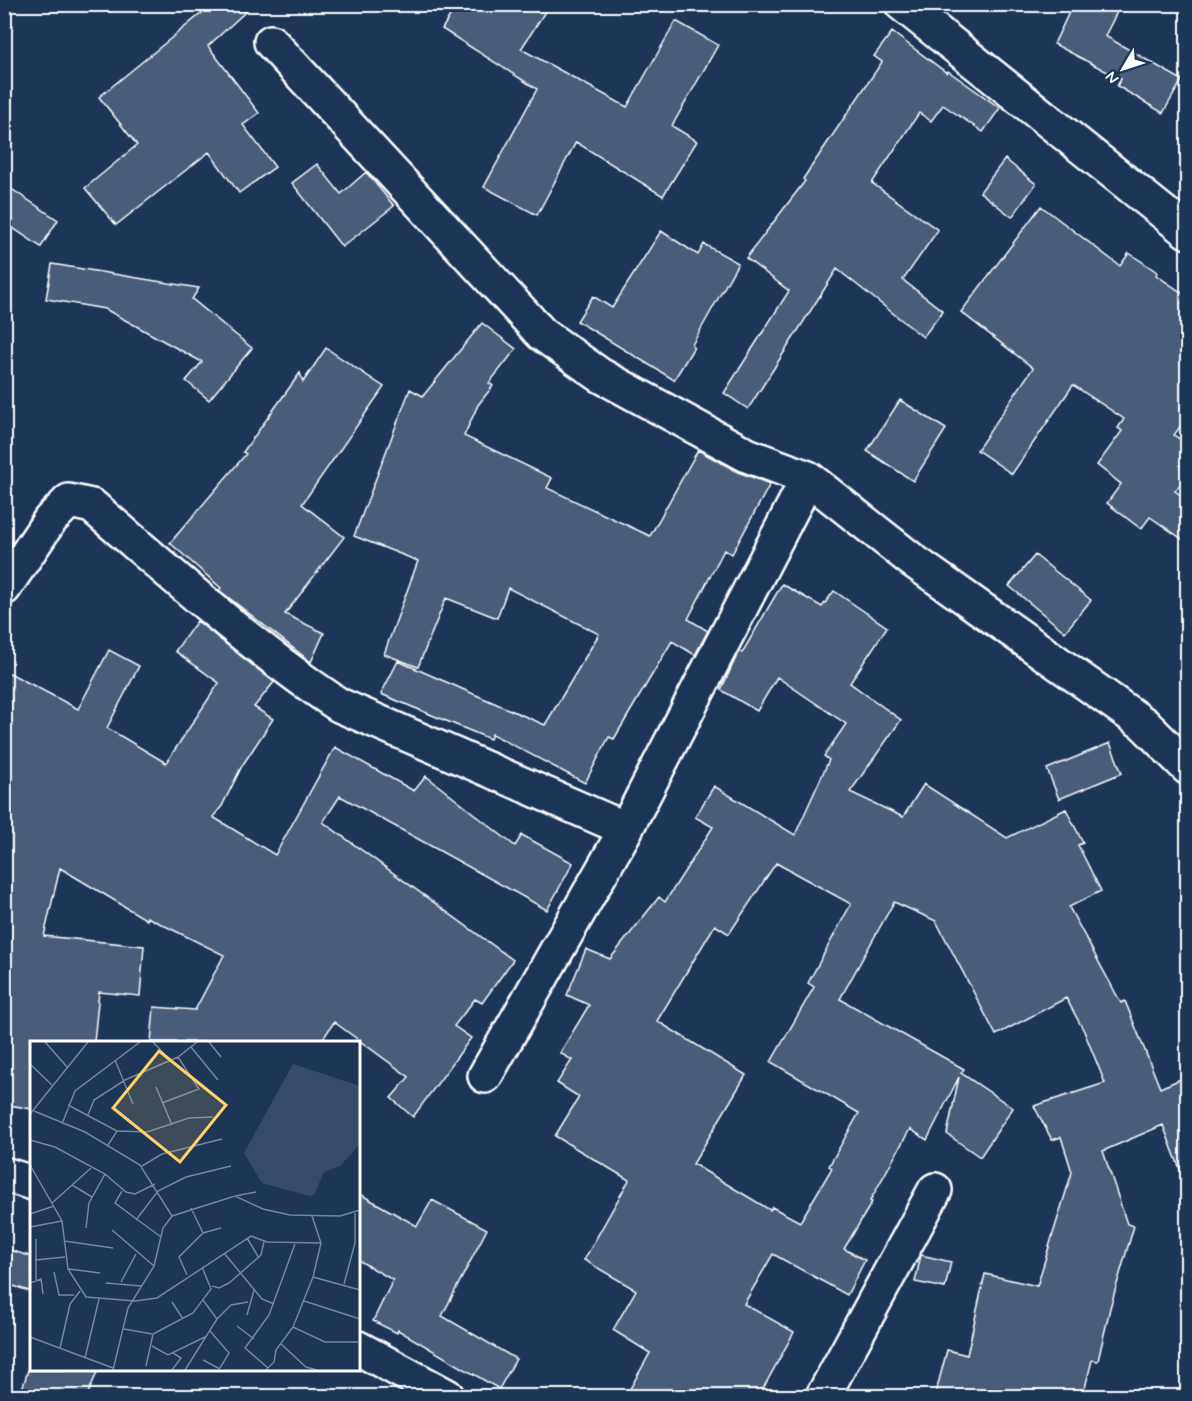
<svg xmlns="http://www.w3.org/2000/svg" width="1192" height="1401" viewBox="0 0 1192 1401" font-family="Mynerve,sans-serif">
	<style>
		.building { fill: #4a5d79; stroke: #fff; stroke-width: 1.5; fill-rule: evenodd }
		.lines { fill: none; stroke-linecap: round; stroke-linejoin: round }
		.minor-casing { stroke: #fff; stroke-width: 38 }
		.minor { stroke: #1d3557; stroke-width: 33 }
		.inset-road { fill: none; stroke: #77869a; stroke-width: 1.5 }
		.view { fill: #ffd166; fill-opacity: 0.15; stroke: #ffd166; stroke-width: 3 }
		.inset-edge { fill: none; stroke: #fff; stroke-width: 3 }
	</style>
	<rect width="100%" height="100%" fill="#1d3557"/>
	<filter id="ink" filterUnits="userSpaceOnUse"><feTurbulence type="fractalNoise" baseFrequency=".0167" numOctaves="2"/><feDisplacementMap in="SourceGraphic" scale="12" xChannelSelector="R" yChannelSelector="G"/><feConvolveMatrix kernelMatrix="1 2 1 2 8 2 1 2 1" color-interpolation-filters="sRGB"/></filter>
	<g filter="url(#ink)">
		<!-- building -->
		<path class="building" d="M213,4H254L208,46L259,113L243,125L275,167L239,193L209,152L116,225L85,188L137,145L99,97Z
			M457,4H550L521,49L627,107L676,21L718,45L672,126L697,141L663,196L576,142L537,215L484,187L537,89L442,29Z
			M1073,4H1121L1105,36L1182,80L1163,113L1117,86L1121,79L1054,44Z
			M892,32L947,73L948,71L1000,108L983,132L943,105L931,121L919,113L872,183L938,230L903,280L943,311L923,337L837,269L748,409L724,393L789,291L746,258L805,181L803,179L882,62L874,56Z
			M1005,159L1036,184L1012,217L980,192Z
			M317,164L341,194L366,172L394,206L342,247L292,183Z
			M4,184L58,220L41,247L4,222Z
			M1041,206L1120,266L1129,253L1157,272L1156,275L1188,297V416L1174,435L1188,445V474L1175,491L1188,500V543L1150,517L1141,529L1107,503L1121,484L1097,465L1122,431L1118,428L1124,419L1073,385L1012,474L977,450L1033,368L961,312Z
			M661,231L698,255L704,244L738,263L692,345L694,347L674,380L577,321L593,296L612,308Z
			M52,264L199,288L192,299L252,348L209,400L186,381L202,362L105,309L46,299Z
			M482,323L516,349L489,383L493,386L478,405L464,436L552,478L547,488L650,536L698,450L738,472L770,484L732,554L724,550L688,619L708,631L695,655L672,641L614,739L609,737L585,783L492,734L490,739L381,694L398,661L545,725L599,634L508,588L497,618L446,598L418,667L384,654L418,561L354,536L410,389L423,396Z
			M326,348L384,387L302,504L344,537L285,614L324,633L311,662L219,590L221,588L170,543L246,454L243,452L300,373L303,382Z
			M900,400L946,429L913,481L867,451Z
			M1035,555L1091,600L1065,632L1009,586Z
			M782,584L822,607L834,591L887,627L850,683L901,720L850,792L903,817L924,784L1007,838L1066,809L1083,843L1078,845L1101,891L1069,907L1121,1003L1125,1001L1160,1088L1188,1076V1181L1185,1182L1163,1125L1103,1151L1127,1224L1134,1226L1110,1308L1098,1361L1092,1360L1083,1396H935L947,1350L967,1355L985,1274L1037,1286L1072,1172L1061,1137L1052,1140L1034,1106L1105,1083L1084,1031L1066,998L996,1035L936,921L894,902L840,999L964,1069L961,1073L1013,1108L980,1157L947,1134L959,1077L927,1140L910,1129L870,1201L872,1202L844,1249L865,1260L847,1295L773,1254L744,1304L794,1332L759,1396H626L650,1353L613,1330L636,1290L584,1260L629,1180L555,1136L579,1097L557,1083L572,1060L560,1053L589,1005L567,995L586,949L610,959L659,897L665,902L713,827L695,817L714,786L795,835L829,760L824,756L846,724L777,677L757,711L721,690L739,651L742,653ZM776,863L851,904L808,983L814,987L771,1062L859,1113L829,1166L832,1168L800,1222L772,1207L770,1210L693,1164L746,1075L657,1021L715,925L729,934Z
			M197,621L274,682L254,707L273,719L242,766L222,806L213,817L275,855L335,747L414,791L426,776L515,846L522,835L573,863L547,910L340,796L323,822L513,960L482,1003L475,999L454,1026L471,1038L413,1117L391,1098L409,1077L334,1022L321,1042H151L154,1007L195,1010L224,955L147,917V920L60,868L44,936L144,946L140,996L99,992L94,1042H32V1109L4,1104V964L8,895L4,894V852L12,821L4,817V670L78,709L109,650L139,666L107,728L166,763L219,683L175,651Z
			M1110,743L1122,773L1059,799L1047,769Z
			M358,1193L417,1226L432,1200L487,1229L442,1316L516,1359L499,1389L398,1330L397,1333L373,1321L393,1280L358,1260Z
			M4,1248L32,1257V1292L4,1283Z
			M921,1255L951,1262L945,1288L915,1282Z
			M28,1370H98L87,1396H20Z"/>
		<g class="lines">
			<!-- minor casing -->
			<g class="minor-casing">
				<path id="minor" d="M902,4L1188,232
					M271,42L542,334L600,375L747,455L808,478L912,560L1144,724L1188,768
					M4,588L50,520L69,501L92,506C173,575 250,646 339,705L626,829
					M485,1076L626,829L808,478
					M4,1174L32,1183
					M358,1348L447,1396
					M823,1396L935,1190"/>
			</g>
			<!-- minor -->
			<use href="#minor" class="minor"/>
		</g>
	</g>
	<!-- overview -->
	<g transform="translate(30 1041)">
		<rect width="330" height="330" fill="#1d3557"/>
		<path d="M263,23L330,45V103L310,125L294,131L284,154L279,155L232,142L214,112Z" fill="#364b69"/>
		<path class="inset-road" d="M15,1L38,27M123,1L140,19M179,1L191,16M161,6L188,39M85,19L103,63M0,23L22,44M126,46L142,84M132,62L169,48L148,16M38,64L87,90M4,70L55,91L110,124L142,175M0,73L58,1M58,74L64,59L95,39L148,16L167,1M32,83L45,50L110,1M0,99L25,106L75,133L96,151L105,153L125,143M78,104L87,90L117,91L159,77L183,76M0,124L32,180L38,228L56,256L105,260L127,257L221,195L237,201L291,202M112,125L132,113L192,98M42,144L62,156M92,150L85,162L131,196M205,155L226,151M22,162L61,127M161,167L173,192M0,173L24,165M106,179L128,150L156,136L201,125M0,186L32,180M56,187L59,162L75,133M82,189L124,225M217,197L229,217M34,200L83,207M194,212L232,258L244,263M5,219L35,216M39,228L70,232M24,231L29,254H44M157,234L149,216L173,192L191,187M283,236L330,249M6,240V198M91,241L106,213M0,242L11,238L13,253M76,242L111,245M314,243L325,202V172M182,245L189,247L199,242L231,214L234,201M173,259L187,278M274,260L330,278M142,261L153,278M217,274L224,249M207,285L224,298M263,286L295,301H328M94,288L122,293M180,290L199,312L190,327M0,296L83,327M251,303L276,326L287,329M122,305L138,314L177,295M30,307L40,263L50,250M55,317L69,258M173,319L190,328M116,325L123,293L163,272L181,248L172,226M238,327L215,307L239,274L265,203M83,329L98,267L124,225L133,187L142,175L205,155L233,168L260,174L310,175L330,169M142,329L151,317L143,312M155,329L187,278L201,264L218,261M236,329L244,321L246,309L263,286L283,236L291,202L282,175"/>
		<path class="view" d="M129,10L196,64L150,121L83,67Z"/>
		<rect width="330" height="330" class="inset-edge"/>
	</g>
	<!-- margin -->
	<rect width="1192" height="1401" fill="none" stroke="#1d3557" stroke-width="24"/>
	<rect x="12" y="12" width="1168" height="1377" fill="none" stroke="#fff" stroke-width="2" filter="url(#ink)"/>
	<!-- north arrow -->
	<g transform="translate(1123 69) rotate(231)" stroke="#1d3557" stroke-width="4.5" paint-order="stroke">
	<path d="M0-4.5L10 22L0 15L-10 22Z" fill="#ffffff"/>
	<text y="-9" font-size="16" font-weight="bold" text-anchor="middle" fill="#ffffff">N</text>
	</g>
</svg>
